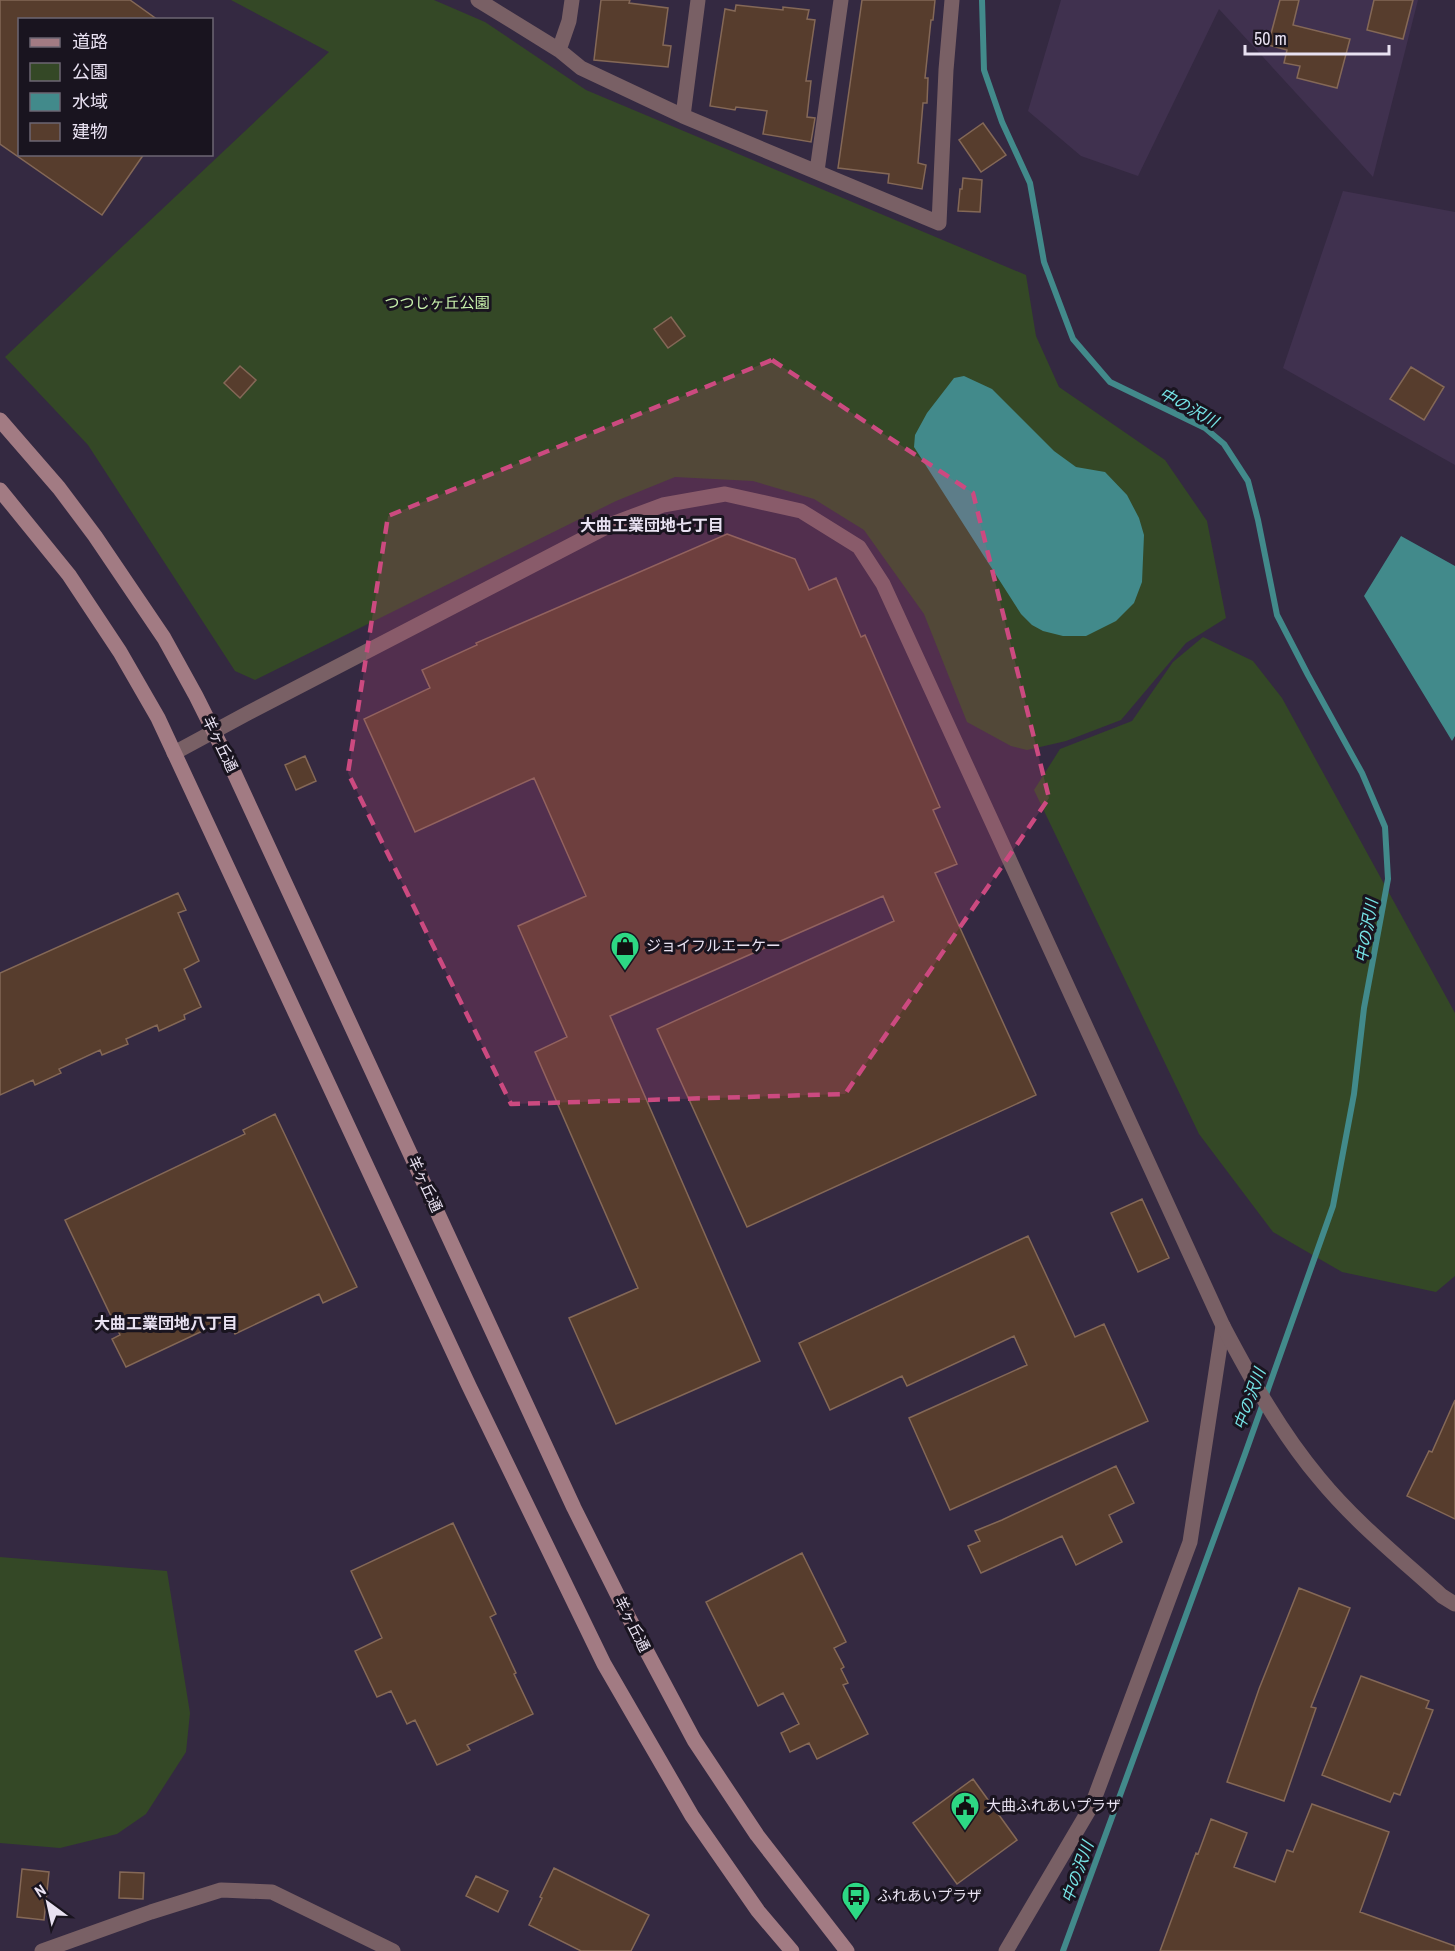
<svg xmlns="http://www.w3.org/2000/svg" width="1455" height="1951" viewBox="0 0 1455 1951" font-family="'Archivo Narrow','Noto Sans JP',sans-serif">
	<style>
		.built { fill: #40314f }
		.green { fill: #344826 }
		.water { fill: #428a8b }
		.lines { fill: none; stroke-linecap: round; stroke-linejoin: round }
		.stream { stroke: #428a8b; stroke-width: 6 }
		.building { fill: #573d2d; stroke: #846857; stroke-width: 1.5 }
		.minor { stroke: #796065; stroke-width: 15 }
		.tertiary { stroke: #796065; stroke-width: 15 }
		.secondary { stroke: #a27b83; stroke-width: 15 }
		.marked { fill: #cc4a80; fill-opacity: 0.2; stroke: #cc4a80; stroke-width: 4.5; stroke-dasharray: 12 8; stroke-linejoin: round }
		.labels { text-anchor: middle; stroke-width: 6; stroke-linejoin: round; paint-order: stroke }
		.park-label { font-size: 15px; fill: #c9f3ad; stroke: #19141f }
		.street-label { font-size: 15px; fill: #e8e1f1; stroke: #19141f }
		.poi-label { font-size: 15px; fill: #e8e1f1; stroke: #19141f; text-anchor: start }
		.water-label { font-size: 16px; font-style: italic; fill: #76e5e7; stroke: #19141f }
		.neighbourhood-label { font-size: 16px; font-weight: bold; fill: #e8e1f1; stroke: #19141f }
	</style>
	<rect width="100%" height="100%" fill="#342941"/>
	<!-- built -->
	<path class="built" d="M1061,0H1418L1373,177L1219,9L1138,176L1081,156L1028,111Z
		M1343,191L1455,212V465L1283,368Z"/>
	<!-- green -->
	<path class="green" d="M231,0H434L485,22L586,90L1026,275L1036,336L1059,387L1165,460L1207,521L1226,618L1186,643L1121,720L1066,741L1027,750L1011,746L967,722L924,614L864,530L814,499L753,481L675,477L616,501L255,680L235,671L88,445L5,357L329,52Z
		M1203,637L1253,661L1282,698L1455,1013V1276L1436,1292L1342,1272L1273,1232L1199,1134L1034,790L1060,749L1132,721L1173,662Z
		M0,1557L167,1571L190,1713L186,1752L146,1814L117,1834L60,1848L0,1843Z"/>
	<!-- water -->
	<path class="water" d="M964,376L992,389L1054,451L1076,467L1105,472L1127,495L1139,518L1144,535L1142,582L1134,603L1116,621L1086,636H1063L1043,631L1032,625L1021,614L914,447L915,435L927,413L954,378Z
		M1401,536L1455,566V736L1452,741L1364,596Z"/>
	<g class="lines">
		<!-- stream -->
		<path class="stream" d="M982,0L984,70L1002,122L1030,183L1044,262L1073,339L1110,382L1205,428L1224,444L1248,481L1258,520L1277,615L1308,675L1362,773L1385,827L1388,879L1364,1008L1354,1094L1333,1206L1245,1454L1063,1951"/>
	</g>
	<!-- building -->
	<path class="building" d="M0,0H130L158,20H20V154H144L102,215L0,144Z
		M601,0H630L629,3L668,8L663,45L671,46L668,67L594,60Z
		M862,0H935L933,20H931L925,78H928L927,103H923L918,163L926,165L922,189L888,183L889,174L838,168Z
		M1280,0H1299L1293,25L1350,39L1337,88L1297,78L1300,66L1284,63L1287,50L1268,45Z
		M1374,0H1413L1403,39L1367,30Z
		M736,5L783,10V7L809,10L807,19L815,20L806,81H811L807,117L815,118L811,142L763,134L767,111L736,107L735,110L710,106L725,9L735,11Z
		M983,123L1006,155L981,172L959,140Z
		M963,178L982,180L980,212L958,211L960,189H962Z
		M671,317L685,336L668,348L654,329Z
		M240,366L256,380L240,398L224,383Z
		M1411,367L1444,387L1424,420L1390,399Z
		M727,534L795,559L809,590L836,578L861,637L865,635L940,807L933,810L957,864L935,873L1036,1095L747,1227L657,1029L894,921L883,896L610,1016L760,1361L616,1424L569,1318L638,1288L535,1052L567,1037L518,926L586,896L534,778L415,832L364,719L430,688L422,670L477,645L476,643Z
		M305,756L316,781L296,790L285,765Z
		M178,893L186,910L178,913L199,961L184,969L201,1007L184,1015L185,1019L159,1031L157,1025L126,1039L128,1044L102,1055L100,1050L59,1069L61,1073L35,1085L33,1080L0,1095V973Z
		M275,1114L357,1287L323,1303L319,1294L235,1334L228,1319L126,1367L112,1339L120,1335L65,1220L245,1134L243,1130Z
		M1142,1199L1169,1258L1138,1272L1111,1213Z
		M1028,1236L1075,1337L1104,1324L1148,1421L950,1510L909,1418L1027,1365L1014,1336L907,1386L902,1376L830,1410L799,1343Z
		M1455,1400V1519L1407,1496L1429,1451L1432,1452Z
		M1116,1466L1134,1503L1109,1515L1122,1542L1076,1565L1062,1536L981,1573L968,1546L980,1541L975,1531L1002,1520Z
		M453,1523L496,1614L490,1617L516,1673L514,1674L533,1714L467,1745L470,1750L437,1765L415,1720L407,1724L391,1691L377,1697L355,1651L382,1638L351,1571Z
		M802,1553L846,1642L834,1648L844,1667L841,1669L848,1683L843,1685L868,1734L817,1759L809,1743L790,1752L781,1733L799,1724L783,1693L758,1706L706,1602Z
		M1299,1588L1350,1608L1311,1707L1316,1708L1284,1801L1227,1782L1259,1689Z
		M1361,1676L1429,1701L1426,1708L1433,1710L1400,1795L1394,1793L1390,1802L1322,1775Z
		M973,1779L1017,1840L957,1884L913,1823Z
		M1312,1804L1389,1832L1360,1912L1455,1946V1951H1160L1196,1853L1198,1854L1211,1819L1247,1833L1234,1867L1275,1882L1287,1850L1293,1852Z
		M554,1868L649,1915L631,1951H581L529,1925L542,1898L540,1897Z
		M22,1869L49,1872L44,1920L17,1917Z
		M120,1872L144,1873L143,1899L119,1898Z
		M476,1876L508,1891L498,1912L466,1896Z"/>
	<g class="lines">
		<!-- minor -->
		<path class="minor" d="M478,0L559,50L581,68L683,116L939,223L946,70L952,0
			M559,50L569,21L572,0
			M683,116L698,0
			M817,171L841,0
			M42,1951L151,1912L221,1890L272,1892L393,1951
			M1006,1951L1092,1805L1190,1542L1223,1326"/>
		<!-- tertiary -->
		<path class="tertiary" d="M174,753L248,713L612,524L663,505L725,494L801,511L859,547L883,584L1223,1326C1251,1379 1281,1433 1319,1478C1355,1522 1400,1558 1442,1596L1455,1604"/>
		<!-- secondary -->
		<path class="secondary" d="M0,420L59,488L95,536L164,638L196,696L231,766L574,1508L630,1620L694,1740L757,1835L847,1951
			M0,490L69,575L120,652L158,718L469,1386L604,1664L692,1816L758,1911L792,1951"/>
	</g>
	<!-- marked area -->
	<path class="marked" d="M772,360L973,493L1049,798L845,1094L511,1104L348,773L388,516Z"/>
	<!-- icons -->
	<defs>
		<g id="shop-pin" transform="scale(1.5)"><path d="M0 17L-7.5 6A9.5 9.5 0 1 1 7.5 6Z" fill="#2dd884" stroke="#19141f"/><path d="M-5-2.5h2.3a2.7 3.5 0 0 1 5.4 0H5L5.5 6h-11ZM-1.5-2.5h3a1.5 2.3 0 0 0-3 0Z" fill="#111"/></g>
		<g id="civic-pin" transform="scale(1.5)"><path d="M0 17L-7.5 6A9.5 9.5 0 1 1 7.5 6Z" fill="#2dd884" stroke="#19141f"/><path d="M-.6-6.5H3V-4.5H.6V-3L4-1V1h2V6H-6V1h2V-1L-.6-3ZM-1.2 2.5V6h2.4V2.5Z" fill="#111"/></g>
		<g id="bus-pin" transform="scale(1.5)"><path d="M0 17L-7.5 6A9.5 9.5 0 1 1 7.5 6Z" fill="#2dd884" stroke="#19141f"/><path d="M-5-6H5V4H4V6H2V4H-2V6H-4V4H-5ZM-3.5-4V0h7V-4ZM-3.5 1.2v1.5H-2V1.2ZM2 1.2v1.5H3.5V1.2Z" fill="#111"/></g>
	</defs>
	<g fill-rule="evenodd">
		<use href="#shop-pin" x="625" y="946"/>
		<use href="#civic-pin" x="965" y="1806"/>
		<use href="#bus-pin" x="856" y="1896"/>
	</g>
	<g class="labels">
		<!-- park labels -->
		<g class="park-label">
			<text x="437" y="308">つつじヶ丘公園</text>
		</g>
		<!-- street labels -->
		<g class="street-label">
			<text transform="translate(220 744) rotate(64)" y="5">羊ヶ丘通</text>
			<text transform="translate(425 1184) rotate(65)" y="5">羊ヶ丘通</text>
			<text transform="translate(632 1624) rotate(63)" y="5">羊ヶ丘通</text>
		</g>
		<!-- poi labels -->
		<g class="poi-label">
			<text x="646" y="951">ジョイフルエーケー</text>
			<text x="986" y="1811">大曲ふれあいプラザ</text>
			<text x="877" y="1901">ふれあいプラザ</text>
		</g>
		<!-- water labels -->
		<g class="water-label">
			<text transform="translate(1189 407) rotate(29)" y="6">中の沢川</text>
			<text transform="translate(1366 931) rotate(-80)" y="6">中の沢川</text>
			<text transform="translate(1249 1399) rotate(-70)" y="6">中の沢川</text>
			<text transform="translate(1077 1872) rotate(-70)" y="6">中の沢川</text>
		</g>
		<!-- neighbourhood labels -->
		<g class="neighbourhood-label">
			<text x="652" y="531">大曲工業団地七丁目</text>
			<text x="166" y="1329">大曲工業団地八丁目</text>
		</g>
	</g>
	<!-- legend -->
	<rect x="18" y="18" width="195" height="138" fill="#19141f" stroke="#6c6673" stroke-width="1.5"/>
	<rect x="30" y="38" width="30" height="9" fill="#a27b83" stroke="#6c6673" stroke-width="1.5"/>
	<text x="72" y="48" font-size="18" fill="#e8e1f1">道路</text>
	<rect x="30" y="63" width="30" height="18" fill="#344826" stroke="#6c6673" stroke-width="1.5"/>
	<text x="72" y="78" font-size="18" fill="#e8e1f1">公園</text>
	<rect x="30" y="93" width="30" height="18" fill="#428a8b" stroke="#6c6673" stroke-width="1.5"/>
	<text x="72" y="108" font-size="18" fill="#e8e1f1">水域</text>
	<rect x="30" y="123" width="30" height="18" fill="#573d2d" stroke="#6c6673" stroke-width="1.5"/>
	<text x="72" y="138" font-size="18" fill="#e8e1f1">建物</text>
	<!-- north arrow -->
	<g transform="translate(48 1903) rotate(327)" stroke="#19141f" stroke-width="4.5" paint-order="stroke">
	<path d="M0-4.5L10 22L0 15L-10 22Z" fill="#e8e1f1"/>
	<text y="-9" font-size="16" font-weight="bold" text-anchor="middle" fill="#e8e1f1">N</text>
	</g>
	<!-- scale -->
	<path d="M1245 45v9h144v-9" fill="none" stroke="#e8e1f1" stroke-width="3"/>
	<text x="1254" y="45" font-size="18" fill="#e8e1f1" stroke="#19141f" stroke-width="4.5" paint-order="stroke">50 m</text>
</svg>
